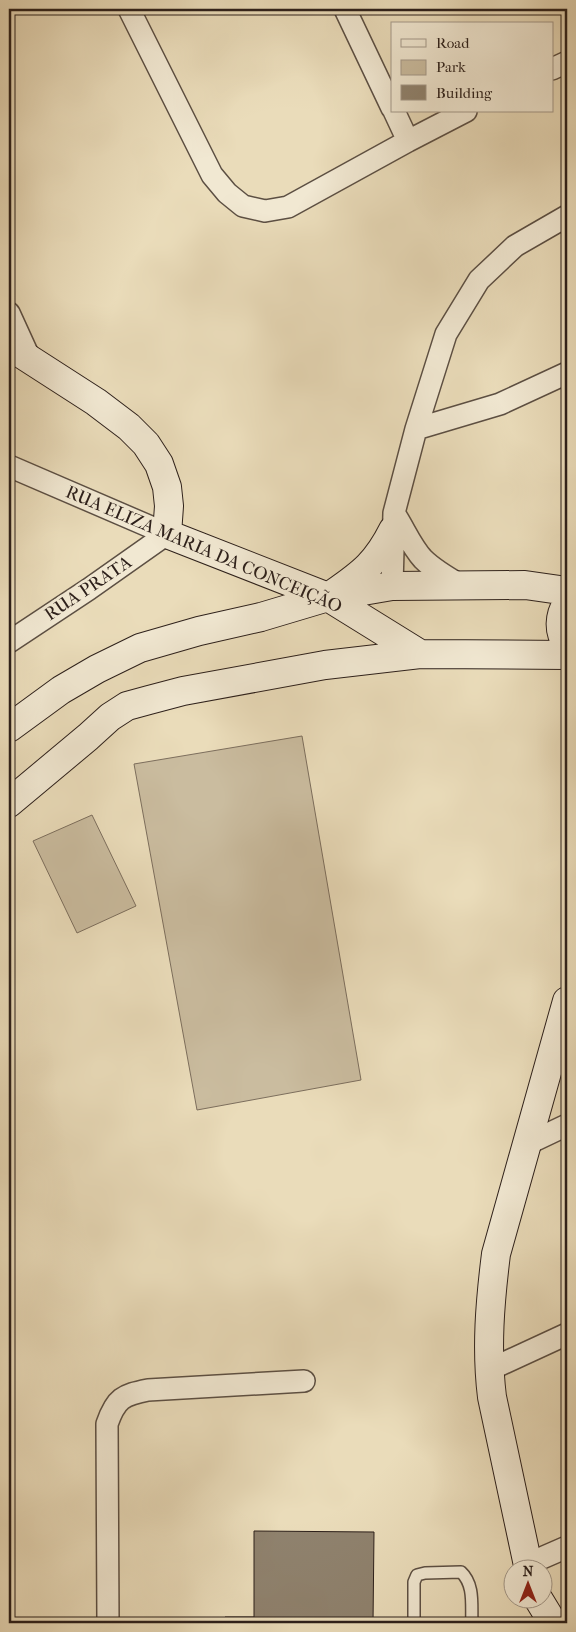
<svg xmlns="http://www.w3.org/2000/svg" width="576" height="1632" viewBox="0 0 576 1632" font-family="'IM FELL French Canon',serif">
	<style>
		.green { fill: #cabc9f; stroke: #7c6e5d }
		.building { fill: #8f826e; stroke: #2d201b }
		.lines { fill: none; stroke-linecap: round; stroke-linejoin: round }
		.lane-casing { stroke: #5c4f43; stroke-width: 14 }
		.street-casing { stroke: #5c4f43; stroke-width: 24 }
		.secondary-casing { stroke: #2d201b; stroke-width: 30 }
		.lane { stroke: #f1e8d2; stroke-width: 11 }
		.street { stroke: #f1e8d2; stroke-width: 21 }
		.secondary { stroke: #f1e8d2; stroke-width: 28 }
		.labels { text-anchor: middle; stroke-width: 5; stroke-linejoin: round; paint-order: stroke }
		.street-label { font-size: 18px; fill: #2d201b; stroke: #f1e8d2 }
	</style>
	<rect width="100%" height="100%" fill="#eadcba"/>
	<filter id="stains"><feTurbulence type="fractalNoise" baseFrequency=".004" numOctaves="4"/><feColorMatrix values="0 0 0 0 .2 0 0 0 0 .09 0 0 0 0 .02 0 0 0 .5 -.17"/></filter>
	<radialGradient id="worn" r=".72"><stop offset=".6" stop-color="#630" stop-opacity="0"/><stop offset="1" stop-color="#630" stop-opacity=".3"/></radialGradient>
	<!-- green -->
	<path class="green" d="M302,736L361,1080L197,1110L134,764Z
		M92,815L136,906L77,933L33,841Z"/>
	<!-- building -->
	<path class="building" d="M254,1531L374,1532L373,1623H225V1617H254Z"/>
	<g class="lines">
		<!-- lane casing -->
		<g class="lane-casing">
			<path id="lane" d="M414,1623V1582L417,1575L425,1573L461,1572C475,1585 471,1606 472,1623"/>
		</g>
		<!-- street casing -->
		<g class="street-casing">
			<path id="street" d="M129,9L212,175L227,193L243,206L265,211L288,207L408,141L466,111
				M345,9L392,108
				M552,69L567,62
				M394,111L408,141
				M9,313L30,359
				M416,429L500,404L567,373
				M9,466L167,534
				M394,513C404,528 411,546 423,559C434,570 448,578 462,586
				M392,586L394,513L416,429L446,334L479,280L515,246L567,216
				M9,642L89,589L167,534
				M527,1144L567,1125
				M489,1370L567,1334
				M528,1564L567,1547
				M108,1623L107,1424C116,1398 123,1395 148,1390L304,1381"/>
		</g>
		<!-- secondary casing -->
		<g class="secondary-casing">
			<path id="secondary" d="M9,346L96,402L129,427L146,444L159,464L167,487L169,506L167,534L328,597L420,654
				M334,593C363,573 377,562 393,530
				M567,603C559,616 558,631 567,644
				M9,728L61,690L97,669L140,648L199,631L261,617L328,597L392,586L525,585L567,591
				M9,803L88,737L110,717L127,706L149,700L183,691L325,665L420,654L567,655
				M529,1570L492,1397C486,1349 490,1302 496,1254L567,1001
				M539,1600L553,1623"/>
		</g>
		<!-- lane -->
		<use href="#lane" class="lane"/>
		<!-- street -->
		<use href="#street" class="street"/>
		<!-- secondary -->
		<use href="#secondary" class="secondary"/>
	</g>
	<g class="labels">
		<!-- street labels -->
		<g class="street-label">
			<text transform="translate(204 549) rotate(23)" y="6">RUA ELIZA MARIA DA CONCEIÇÃO</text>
			<text transform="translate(88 588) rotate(-34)" y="6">RUA PRATA</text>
		</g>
	</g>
	<!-- margin -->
	<rect width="576" height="1632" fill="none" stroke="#eadcba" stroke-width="30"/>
	<rect x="10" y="10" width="556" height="1612" fill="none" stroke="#2d201b" stroke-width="2.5"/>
	<rect x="15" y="15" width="546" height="1602" fill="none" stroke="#2d201b"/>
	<!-- legend -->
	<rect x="391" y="22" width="162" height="90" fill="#f1e8d2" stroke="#a39889"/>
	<rect x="401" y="39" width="25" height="8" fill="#f1e8d2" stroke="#a39889"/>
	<text x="436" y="48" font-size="15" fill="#2d201b">Road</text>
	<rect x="401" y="60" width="25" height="15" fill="#cabc9f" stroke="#a39889"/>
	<text x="436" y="72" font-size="15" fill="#2d201b">Park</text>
	<rect x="401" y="85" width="25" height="15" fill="#8f826e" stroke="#a39889"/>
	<text x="436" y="98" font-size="15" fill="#2d201b">Building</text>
	<!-- north arrow -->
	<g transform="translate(528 1584)"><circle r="24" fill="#f1e8d2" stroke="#a39889"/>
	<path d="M0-4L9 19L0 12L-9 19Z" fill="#8f2418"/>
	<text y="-8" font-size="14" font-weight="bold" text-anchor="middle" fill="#2d201b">N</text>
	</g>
	<rect width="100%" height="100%" filter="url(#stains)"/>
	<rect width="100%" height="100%" fill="url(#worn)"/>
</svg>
